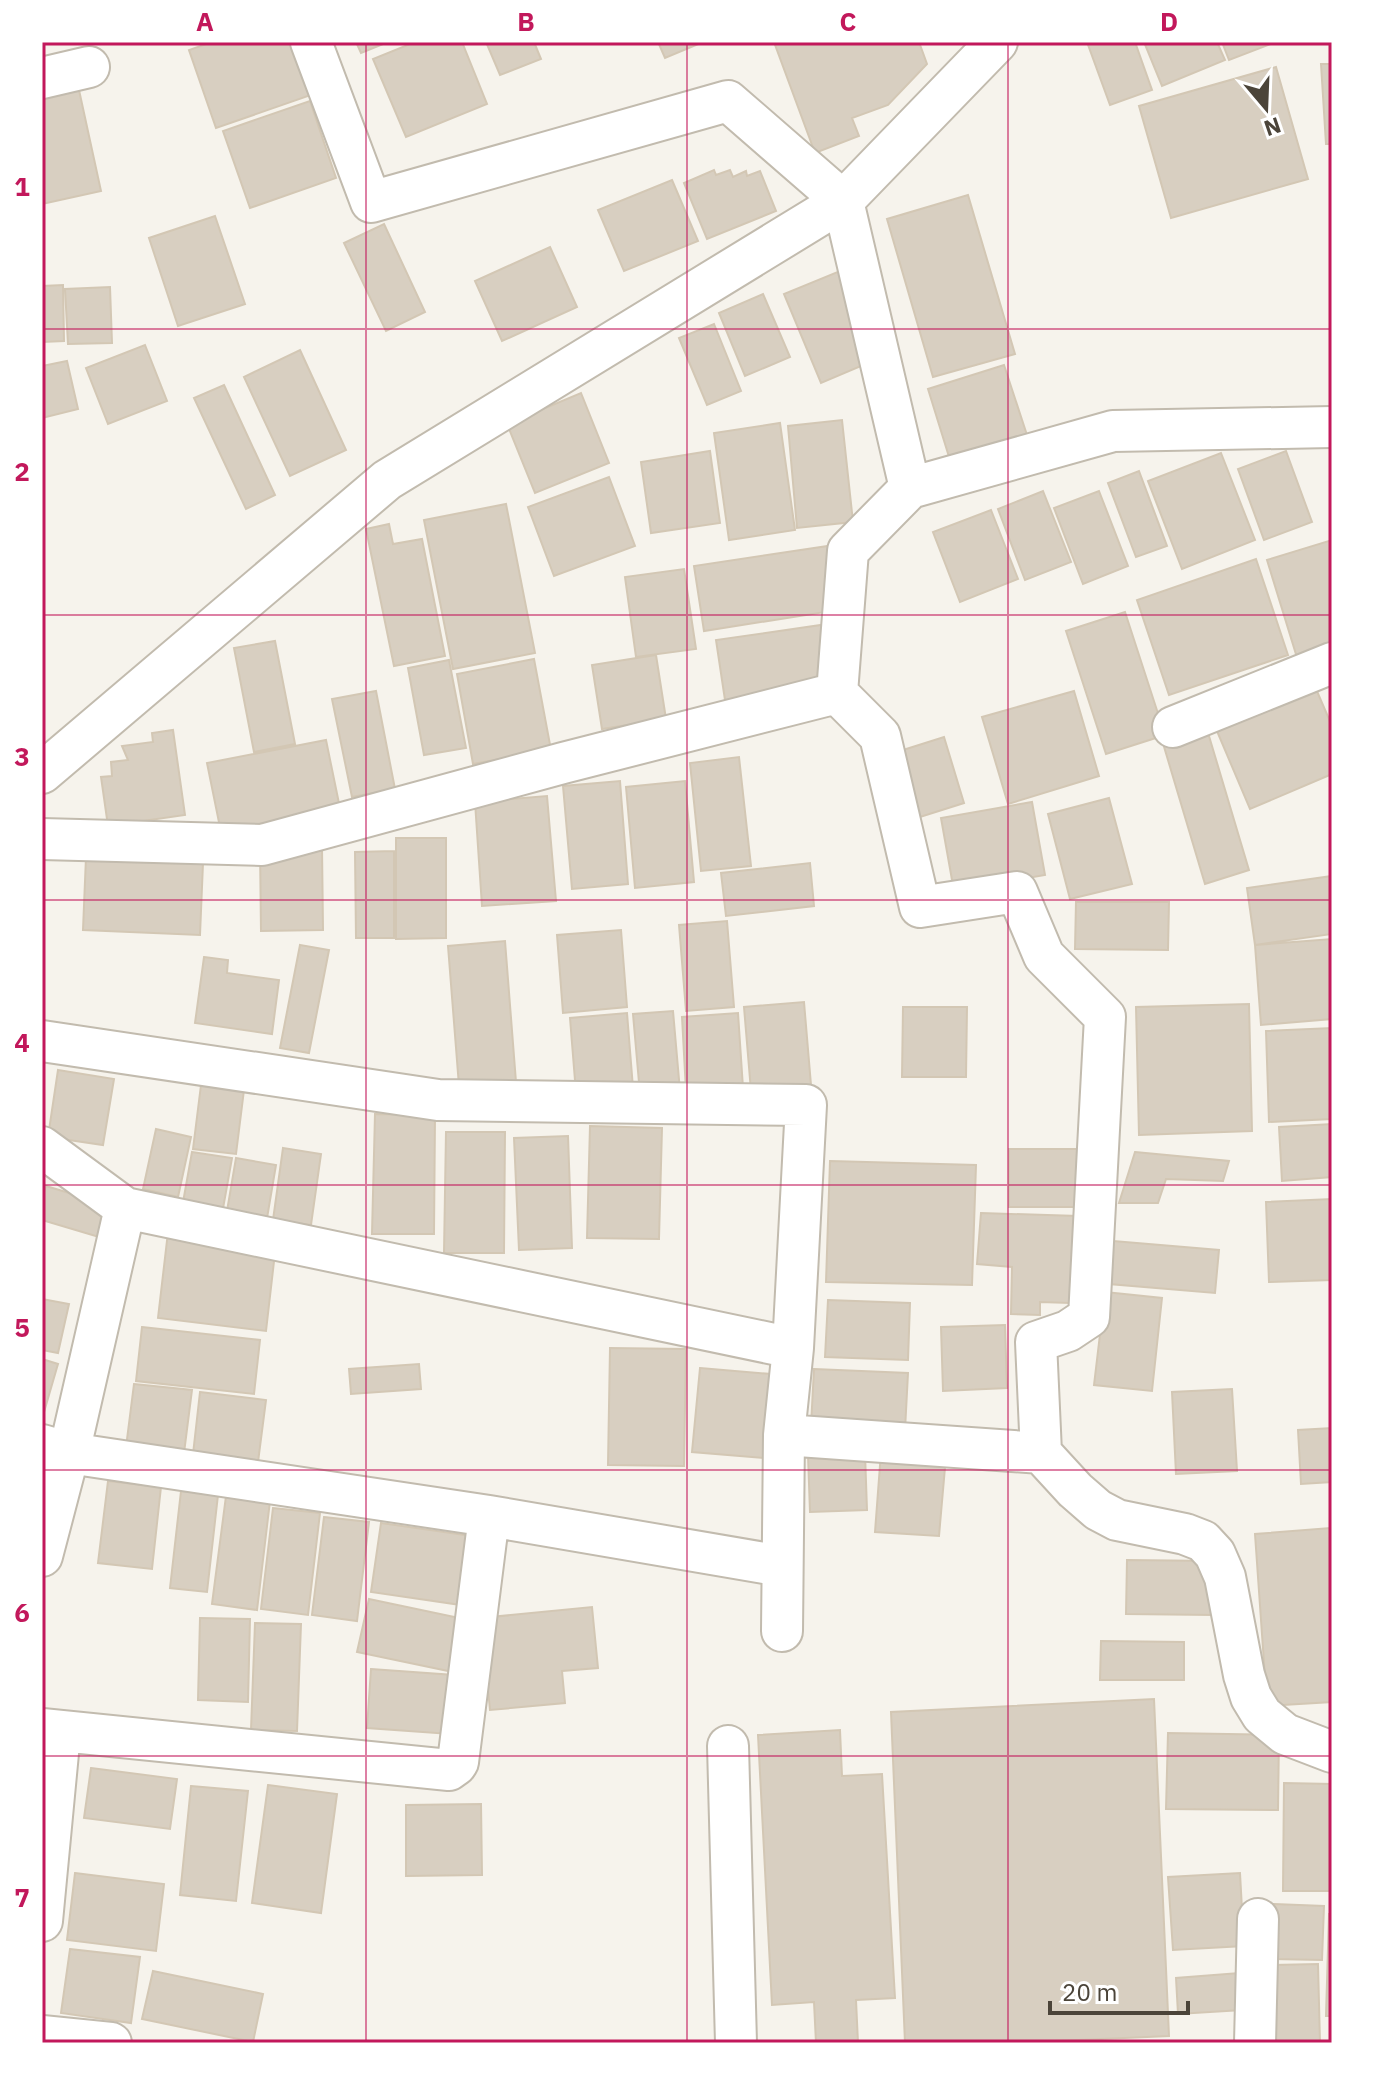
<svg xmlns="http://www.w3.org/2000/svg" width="1374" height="2085" viewBox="0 0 1374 2085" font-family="'IBM Plex Sans',sans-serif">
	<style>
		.building { fill: #d8cfc1; stroke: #d3c7b4; stroke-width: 2 }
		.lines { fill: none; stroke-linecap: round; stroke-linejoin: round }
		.street-casing { stroke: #c2bbae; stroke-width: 44 }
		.street { stroke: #fff; stroke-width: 40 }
		.grid { fill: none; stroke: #c2185b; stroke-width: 2; stroke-opacity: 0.55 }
		.neatline { fill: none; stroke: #c2185b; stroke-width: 3 }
		.grid-label { font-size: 26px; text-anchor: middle; font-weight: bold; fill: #c2185b }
	</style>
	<rect width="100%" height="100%" fill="#f6f3ec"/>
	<!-- building -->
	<path class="building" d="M212,42H292L311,95L216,128L189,50Z
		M356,42H388L361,53Z
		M415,42H462L487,104L406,137L373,59Z
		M486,42H534L541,59L500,75Z
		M658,42H703L665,58Z
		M774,42H919L927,64L888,105L852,118L859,136L815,153Z
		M1087,42H1135L1152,90L1110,105Z
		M1144,42H1217L1225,60L1162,86Z
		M1222,42H1276L1229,60Z
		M1321,64H1332V144H1326Z
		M1276,67L1308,179L1171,218L1139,106Z
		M79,90L101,191L42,204V98Z
		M310,101L336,178L250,208L223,131Z
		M714,170L716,175L730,170L733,177L746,171L747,176L760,171L776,211L707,239L684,183Z
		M672,180L698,241L624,271L598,210Z
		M968,195L1015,354L933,377L887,219Z
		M215,216L245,304L178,326L149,238Z
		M384,224L425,312L386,331L344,243Z
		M550,247L577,307L502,341L475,281Z
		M857,264L880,358L821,383L784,294Z
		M63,285L64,341L42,342V286Z
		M110,287L112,343L68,344L65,289Z
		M763,294L790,357L745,376L719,313Z
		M714,324L741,391L707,405L679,338Z
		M145,345L167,401L108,424L86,368Z
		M300,350L346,450L290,476L244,377Z
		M67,361L78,409L42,418V366Z
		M1004,365L1027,435L950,460L928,389Z
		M224,385L275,495L246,509L194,398Z
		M581,393L609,463L535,493L507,424Z
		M842,420L853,522L797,528L788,426Z
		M780,423L795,530L729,540L714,433Z
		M710,451L720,523L651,533L641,462Z
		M1286,451L1312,522L1264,540L1238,469Z
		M1221,453L1255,540L1182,569L1148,481Z
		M1139,471L1167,546L1136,557L1108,483Z
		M609,477L635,546L554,576L528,507Z
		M1043,491L1071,562L1025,580L998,509Z
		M1099,491L1128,566L1083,584L1054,508Z
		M506,504L535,653L453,669L424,520Z
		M991,510L1018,579L960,602L933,532Z
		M389,524L393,544L422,539L445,656L394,666L366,529Z
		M1332,540V654L1299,664L1267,560Z
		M828,546L838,610L704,631L694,566Z
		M1256,559L1288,655L1169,695L1137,600Z
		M684,569L696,649L636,657L625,577Z
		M1125,612L1165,735L1106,754L1066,631Z
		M821,625L830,683L725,700L716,640Z
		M275,641L295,744L254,752L234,648Z
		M656,655L666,719L602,729L592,665Z
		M534,659L551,750L473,764L457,674Z
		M449,660L466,748L424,755L408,668Z
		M1313,682L1332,726V774L1250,809L1214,724Z
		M376,691L395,789L352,797L332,699Z
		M1074,691L1099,776L1008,804L982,717Z
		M1206,726L1249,870L1205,884L1162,740Z
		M173,730L185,815L108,826L101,777L112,776L111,762L128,760L122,746L153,742L152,733Z
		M944,737L964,803L920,817L900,751Z
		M326,740L342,818L223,842L207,763Z
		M739,757L751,866L701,871L690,763Z
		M620,781L628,884L572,889L563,786Z
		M685,781L694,882L635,888L626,787Z
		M547,796L556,901L482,906L475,802Z
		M1109,798L1132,884L1070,899L1048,814Z
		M1032,802L1045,875L954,891L941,818Z
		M396,838H446V938L396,939Z
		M322,847L323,930L261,931L260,848Z
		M394,851V938H356L355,852Z
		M86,857L203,863L200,935L83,930Z
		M810,863L814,906L726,916L721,873Z
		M1332,876V934L1255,945L1247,888Z
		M1076,902H1169L1168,950L1075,949Z
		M727,921L734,1007L686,1011L679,925Z
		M621,930L627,1007L563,1013L557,935Z
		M1332,939V1019L1261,1025L1255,945Z
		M505,941L516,1082L459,1086L448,946Z
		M300,945L329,950L309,1053L280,1048Z
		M204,957L228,960L227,973L279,980L272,1034L195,1023Z
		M804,1002L811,1085L751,1091L744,1007Z
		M1249,1004L1252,1131L1139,1135L1136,1007Z
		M903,1007H967L966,1077H902Z
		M673,1011L680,1091L640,1094L633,1014Z
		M627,1013L633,1088L576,1093L570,1018Z
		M738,1013L743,1088L686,1091L682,1017Z
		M1332,1028V1119L1269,1122L1266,1031Z
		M58,1070L114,1079L103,1145L48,1137Z
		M201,1085L244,1090L236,1154L193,1149Z
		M375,1114L435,1115L434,1234H372Z
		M1332,1124V1177L1282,1181L1279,1127Z
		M590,1126L662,1128L659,1239L587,1238Z
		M156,1129L191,1137L178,1197L143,1189Z
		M446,1132H505L504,1253H444Z
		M568,1136L572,1248L519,1250L514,1138Z
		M283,1148L321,1154L311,1225L273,1220Z
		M1009,1149H1081V1207H1009Z
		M192,1152L232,1158L222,1214L182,1208Z
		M1135,1152L1229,1161L1223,1181L1166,1179L1158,1203H1119Z
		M236,1158L276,1165L266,1224L226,1217Z
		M830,1161L976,1165L972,1285L826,1282Z
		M46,1186L109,1205L99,1237L42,1220V1198Z
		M1332,1199V1280L1269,1282L1266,1202Z
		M981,1213L1078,1216L1070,1303L1040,1302V1315L1011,1314L1012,1267L977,1264Z
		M168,1232L276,1244L266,1331L158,1318Z
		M1113,1241L1219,1250L1215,1293L1109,1284Z
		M1105,1292L1162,1298L1152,1391L1094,1385Z
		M42,1299L69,1304L58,1353L42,1350Z
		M828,1300L910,1303L908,1360L825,1357Z
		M1005,1325L1007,1388L943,1391L941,1327Z
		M142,1327L260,1340L254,1394L136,1381Z
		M610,1348L686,1349L684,1466L608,1465Z
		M42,1359L58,1364L42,1419Z
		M419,1364L421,1389L351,1394L349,1369Z
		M700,1368L771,1374L764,1458L692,1452Z
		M814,1369L908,1373L905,1430L811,1426Z
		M134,1384L192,1390L183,1461L125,1455Z
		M1232,1389L1237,1471L1176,1474L1172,1392Z
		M200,1392L266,1400L257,1470L192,1463Z
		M1332,1428V1482L1301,1484L1298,1430Z
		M881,1452L946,1456L939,1536L875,1532Z
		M865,1453L867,1510L810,1512L808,1455Z
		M108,1481L161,1487L152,1569L98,1563Z
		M181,1491L218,1495L207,1592L170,1588Z
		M226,1496L270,1501L257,1610L212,1604Z
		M273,1508L320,1513L308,1615L261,1609Z
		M324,1517L369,1522L357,1621L312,1615Z
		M381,1523L472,1536L461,1605L371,1592Z
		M1330,1528L1332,1558V1702L1267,1706L1255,1534Z
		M1127,1560L1214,1561L1213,1615L1126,1614Z
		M369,1599L464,1619L453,1672L357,1652Z
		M592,1607L598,1668L562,1671L565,1703L490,1710L481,1618Z
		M200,1618L250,1619L248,1702L198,1700Z
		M255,1623L301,1624L297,1731L251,1730Z
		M1101,1641L1184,1642V1680H1100Z
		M371,1669L454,1675L450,1734L367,1728Z
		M1154,1699L1169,2036L1012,2043H905L891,1712Z
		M840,1730L842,1776L882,1774L895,1998L856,2000L858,2043H816L814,2002L772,2005L758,1735Z
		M1168,1733L1279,1735L1278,1810L1166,1809Z
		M91,1768L177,1779L170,1829L84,1818Z
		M1284,1783L1332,1784V1891H1283Z
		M268,1785L337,1794L321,1913L252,1903Z
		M191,1786L248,1791L236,1901L180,1895Z
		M481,1804L482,1875L406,1876V1805Z
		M75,1873L164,1884L156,1951L67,1940Z
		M1240,1873L1244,1946L1173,1950L1168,1877Z
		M1274,1904L1324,1906L1322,1960L1272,1959Z
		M1329,1914H1332V2016H1326Z
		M70,1949L140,1957L131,2023L61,2013Z
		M1318,1964L1320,2043H1274L1273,1965Z
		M153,1971L263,1994L253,2042L142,2019Z
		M1239,1973L1242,2010L1178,2014L1176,1978Z"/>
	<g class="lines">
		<!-- street casing -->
		<g class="street-casing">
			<path id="street" d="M311,42L371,202L728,101L843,201L910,488L848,551L837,693L880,736L920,907L1017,892L1044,956L1105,1017L1089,1317L1068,1331L1036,1342L1041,1453L1075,1490L1098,1510L1117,1520L1185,1534L1203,1541L1215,1554L1225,1577L1244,1675L1251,1697L1262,1715L1285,1734L1332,1752
				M42,78L89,67
				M910,488L1113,431L1332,427
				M1173,727L1332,663
				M42,773L387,480L843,201L997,42
				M42,839L262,845L563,763L837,693
				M42,1041L438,1100L806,1105L793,1348L784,1435L782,1631
				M42,1147L125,1208L793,1348
				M784,1435L1041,1453
				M42,1445L69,1453L489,1516L782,1566
				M42,1556L69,1453L125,1208
				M42,1729L449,1770L456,1765L458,1762L489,1516
				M728,1746L736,2043
				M42,1921L60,1732
				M42,2036L111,2043
				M1255,2043L1258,1919"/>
		</g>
		<!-- street -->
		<use href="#street" class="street"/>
	</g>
	<!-- grid -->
	<path class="grid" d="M366,42V2043M687,42V2043M1008,42V2043M42,329H1332M42,615H1332M42,900H1332M42,1185H1332M42,1470H1332M42,1756H1332"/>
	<!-- border -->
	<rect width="1374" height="2085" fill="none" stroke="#ffffff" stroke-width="88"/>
	<!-- north arrow -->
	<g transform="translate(1266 108) rotate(161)" stroke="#ffffff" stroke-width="6" paint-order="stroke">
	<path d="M0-6L14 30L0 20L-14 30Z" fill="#4b4439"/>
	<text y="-12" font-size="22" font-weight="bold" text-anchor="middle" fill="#4b4439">N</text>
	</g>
	<!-- scale -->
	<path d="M1050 2001v12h138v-12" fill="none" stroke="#4b4439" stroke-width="4"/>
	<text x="1062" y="2001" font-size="24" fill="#4b4439" stroke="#ffffff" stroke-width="6" paint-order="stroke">20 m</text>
	<rect x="44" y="44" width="1286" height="1997" class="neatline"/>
	<g class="grid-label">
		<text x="205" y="31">A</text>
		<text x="526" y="31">B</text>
		<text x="848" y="31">C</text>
		<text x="1169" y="31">D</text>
		<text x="22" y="196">1</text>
		<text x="22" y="481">2</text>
		<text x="22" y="766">3</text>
		<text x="22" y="1052">4</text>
		<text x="22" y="1337">5</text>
		<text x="22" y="1622">6</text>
		<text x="22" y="1907">7</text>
	</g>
</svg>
